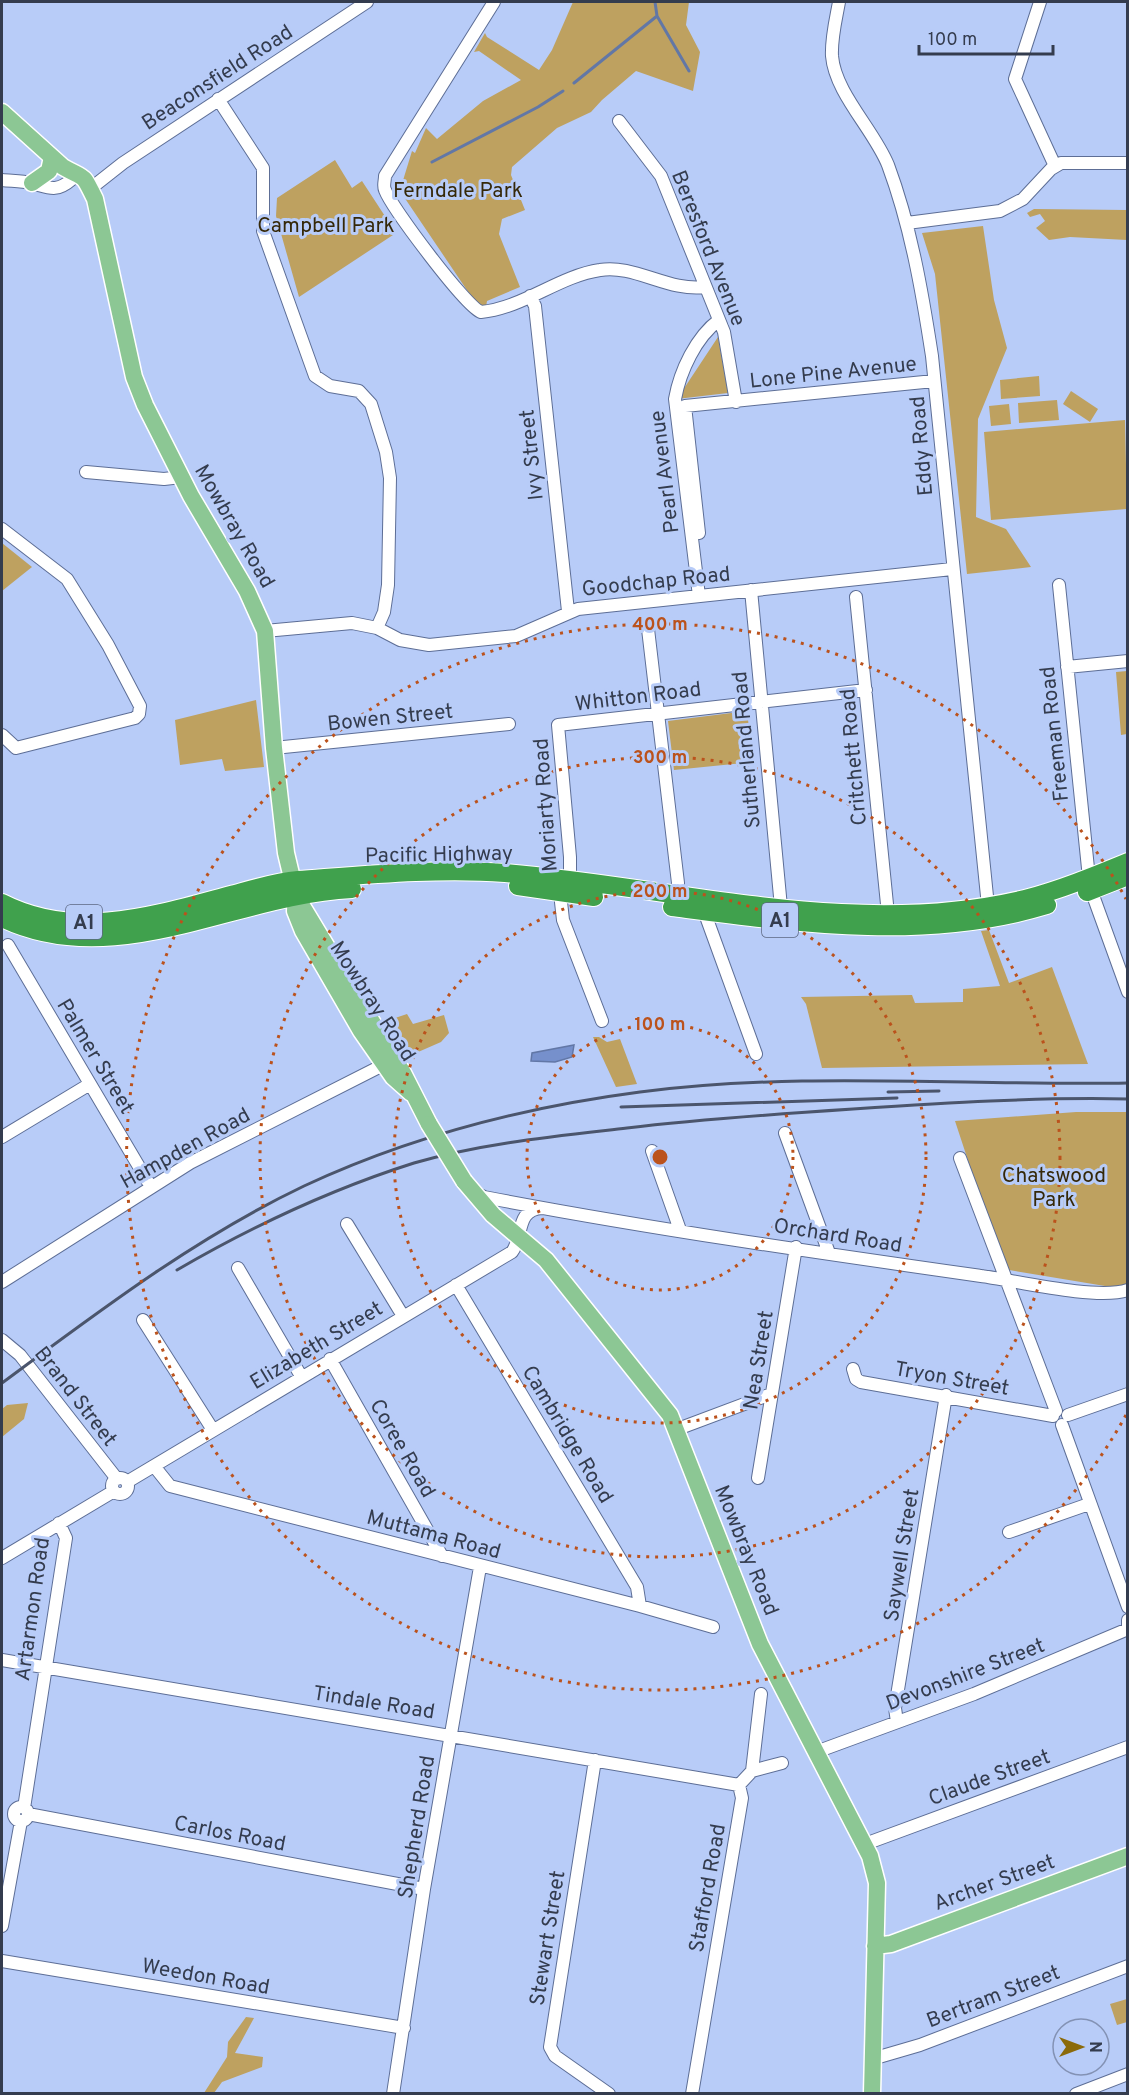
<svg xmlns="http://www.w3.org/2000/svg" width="1129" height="2095" viewBox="0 0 1129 2095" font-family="Overpass,sans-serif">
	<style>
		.green { fill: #bea160 }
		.water { fill: #7690cc; stroke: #6277a6; stroke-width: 1.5 }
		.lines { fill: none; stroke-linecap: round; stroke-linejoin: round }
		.stream { stroke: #6277a6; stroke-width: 3 }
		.minor-casing { stroke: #5d6e96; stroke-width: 14 }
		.major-casing { stroke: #fff; stroke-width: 19 }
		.highway-casing { stroke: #fff; stroke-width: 20 }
		.minor { stroke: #fff; stroke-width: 12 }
		.major { stroke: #8cc794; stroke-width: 16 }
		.highway { stroke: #40a14d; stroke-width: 18 }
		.rail { stroke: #4b556c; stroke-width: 3 }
		.major-bridge-casing { stroke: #fff; stroke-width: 19; stroke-linecap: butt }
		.major-bridge { stroke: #8cc794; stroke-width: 16 }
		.ring { fill: none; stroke: #bb521c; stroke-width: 3; stroke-dasharray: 3 6 }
		.labels { text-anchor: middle; stroke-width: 6; stroke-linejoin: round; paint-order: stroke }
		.shield { fill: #b8ccf8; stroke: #5c6781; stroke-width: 1.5 }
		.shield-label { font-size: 20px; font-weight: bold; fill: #343c4e }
		.street-label { font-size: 21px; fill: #343c4e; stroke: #b8ccf8 }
		.park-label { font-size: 21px; fill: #352808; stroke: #b8ccf8 }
		.centre { fill: #bb521c; stroke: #b8ccf8; stroke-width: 3 }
		.ring-label { font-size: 18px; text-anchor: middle; font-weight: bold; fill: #bb521c; stroke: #b8ccf8; stroke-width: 6; stroke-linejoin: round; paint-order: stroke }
	</style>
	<rect width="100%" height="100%" fill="#b8ccf8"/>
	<!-- green -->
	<path class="green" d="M573,2H689L686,25L700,52L693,91L636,71L602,100L591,112L557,128L512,167L511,175L525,210L502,219L499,234L520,287L487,301L486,307L477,305L402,194L401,187L412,151L415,153L426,128L437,139L483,101L521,80L479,51L474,52L485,33L487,37L539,70L552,50Z
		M335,160L352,188L362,181L396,233L299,297L276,216L277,198Z
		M1034,209L1127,210V240L1070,237L1049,240L1036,228L1045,221L1040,214L1030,217L1027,213Z
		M983,226L994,300L1007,348L978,419L976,517L1006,529L1031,567L967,574L935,274L922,233Z
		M718,337L728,393L677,399Z
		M1039,376L1040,396L1001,399L1000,380Z
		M1071,391L1098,409L1090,422L1063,404Z
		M1057,400L1059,420L1019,423L1018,403Z
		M1009,404L1011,424L991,426L989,406Z
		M1125,420L1127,509L991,520L984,432Z
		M2,543L32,567L2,591Z
		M1127,671V734L1121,735L1116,672Z
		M256,700L264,767L225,771L222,759L180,765L175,720Z
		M747,711L753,762L674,770L668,721Z
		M989,930L1009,983L1052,967L1088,1064L822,1068L806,1004L801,997L912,995L915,1003L963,1002V989L1000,986L981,931Z
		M407,1014L413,1024L444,1015L449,1033L441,1042L409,1056L403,1053L390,1032L397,1028L392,1019Z
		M593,1037H599L607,1042L620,1039L637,1084L616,1087Z
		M1076,1112H1127V1284L1117,1288L1009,1270L985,1212L955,1121Z
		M28,1403L24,1419L2,1437V1409L7,1405Z
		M1127,1999V2022L1117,2025L1110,2004Z
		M246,2017L254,2018L235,2053L263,2057L262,2067L222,2082L214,2093H204L227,2057L228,2042Z"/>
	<!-- water -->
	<path class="water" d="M574,1045L572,1057L555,1062L531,1061L532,1053Z"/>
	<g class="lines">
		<!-- stream -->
		<path class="stream" d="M657,16L689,71
			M574,83L657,16L655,2
			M432,162L538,107L563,91"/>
		<!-- minor casing -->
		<g class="minor-casing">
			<path id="minor" d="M494,2L385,176C385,181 383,186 385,190C392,208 466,307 481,312C523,308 559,276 600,270C634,264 669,292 705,287
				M839,2C836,19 831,38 832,56C835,93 874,130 888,165C911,227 922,291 932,356L988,906
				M1040,2L1015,79L1055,166
				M218,99L263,168V231L315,376L330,386L359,391L371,404L386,452L390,478L388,585L384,612L377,628
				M619,121L661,176L724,332L736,402
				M2,180C11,181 22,181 31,183C48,187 56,193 71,180
				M90,189L123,163L367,2
				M907,223L1000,211L1023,199L1051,169L1061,163H1128
				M530,296L535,306L568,611
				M86,472L164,479L181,477
				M2,529L67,579L108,645L140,706L139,714L135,718L16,748L2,735
				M699,533L685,406L934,381
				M1059,585L1089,878
				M751,590L781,907
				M699,596L675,399C680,371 696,337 719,320
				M856,597L888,914
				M648,629L678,883L676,895
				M265,631L352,623L377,628L400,640L429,645L516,636L578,609L952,569
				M1067,667L1128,661
				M274,748L509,724
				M570,882V857L558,725L866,690
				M1091,890L1128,992
				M560,893L563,920L602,1021
				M704,911L756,1054
				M8,945L151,1187
				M785,1133L829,1253
				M2,1137L90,1084
				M652,1151L680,1230
				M960,1158L1056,1411
				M475,1193L484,1197C651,1229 820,1253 988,1277C1021,1282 1098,1300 1128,1290
				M347,1224L403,1316
				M238,1268L301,1376
				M2,1282L190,1163L391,1061
				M456,1285L637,1587L640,1606
				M143,1320L213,1430
				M2,1340L20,1355L117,1479
				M330,1359L442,1556
				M853,1369L856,1379L861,1382L1053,1416
				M1068,1415L1128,1394
				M1062,1425L1128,1607
				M675,1430L771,1394
				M154,1466L170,1486L640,1606L713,1627
				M758,1478L796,1247
				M112 1486a8 8 0 1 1 16 0a8 8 0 1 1-16 0Z
				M127,1482L512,1252C524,1236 515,1210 542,1208
				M1009,1532L1089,1504
				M2,1558L114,1491
				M2,1660L739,1785
				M897,1722L895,1708L946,1395
				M816,1752L974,1694L1128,1629V1620
				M595,1760L550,2047L555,2056L609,2094
				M752,1771L782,1763
				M14 1814a7 7 0 1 1 14 0a7 7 0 1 1-14 0Z
				M24,1808L66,1538L59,1523
				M28,1814L424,1889
				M865,1844L1128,1747
				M2,1926L21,1821
				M2,1961L404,2028
				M872,2059L920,2045L1128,1966
				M393,2094L424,1889L480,1567
				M692,2094L742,1798L739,1785L752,1771L761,1694
				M1076,2094L1128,2074"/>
		</g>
		<!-- major casing -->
		<g class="major-casing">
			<path id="major" d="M2,112L63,167C86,180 82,172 95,199L134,377L145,405L191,496L247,591L265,631L274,748L286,853L296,895L295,911L303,931L361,1031L393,1077L411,1093
				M32,183L49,171L52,157
				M296,896L403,1073L429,1124
				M464,1181L493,1215L546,1260L670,1415L760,1644L870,1856L877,1883L872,2094
				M875,1946L891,1944L1128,1856"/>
		</g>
		<!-- highway casing -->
		<g class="highway-casing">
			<path id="highway" d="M518,886L594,897
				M1087,892L1128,876
				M2,903C76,941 156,915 231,895C253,889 275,882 298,880C366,875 437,868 505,873C677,887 853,940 1025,899C1060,890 1094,876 1128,862
				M672,907C796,923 925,942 1047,905
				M2,918C116,973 237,894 352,889"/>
		</g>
		<!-- minor -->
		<use href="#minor" class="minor"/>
		<!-- major -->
		<use href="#major" class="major"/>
		<!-- highway -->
		<use href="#highway" class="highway"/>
		<!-- rail -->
		<path class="rail" d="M888,1092L939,1091
			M621,1107L897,1098
			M177,1270C251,1227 332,1189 414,1163C482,1143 557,1136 627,1128C702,1119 777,1114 853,1109C944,1103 1036,1097 1128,1099
			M2,1383C98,1312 195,1238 304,1186C409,1137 525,1107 640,1092C801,1071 966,1086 1128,1083"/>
		<!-- major-bridge casing -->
		<g class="major-bridge-casing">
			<path id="major-bridge" d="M429,1124L464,1181"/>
		</g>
		<!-- major-bridge -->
		<use href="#major-bridge" class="major-bridge"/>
	</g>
	<!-- distance rings -->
	<g class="ring">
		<circle cx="660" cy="1157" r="133"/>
		<circle cx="660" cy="1157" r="266"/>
		<circle cx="660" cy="1157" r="400"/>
		<path d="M1126 1415A533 533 0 1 1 1126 899"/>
	</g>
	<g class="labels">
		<!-- shield labels -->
		<g class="shield">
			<rect x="762" y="903" width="36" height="34" rx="4.5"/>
			<rect x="66" y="905" width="36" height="34" rx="4.5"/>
		</g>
		<g class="shield-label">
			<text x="780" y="927">A1</text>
			<text x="84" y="929">A1</text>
		</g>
		<!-- street labels -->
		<g class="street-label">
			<text transform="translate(217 77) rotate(-33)" y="7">Beaconsfield Road</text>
			<text transform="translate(709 248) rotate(68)" y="7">Beresford Avenue</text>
			<text transform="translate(833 372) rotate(-6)" y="7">Lone Pine Avenue</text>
			<text transform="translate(921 446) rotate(-95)" y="7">Eddy Road</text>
			<text transform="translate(531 455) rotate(-96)" y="7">Ivy Street</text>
			<text transform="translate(664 472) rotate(-97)" y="7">Pearl Avenue</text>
			<text transform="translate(235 526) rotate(60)" y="7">Mowbray Road</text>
			<text transform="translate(656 581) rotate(-6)" y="7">Goodchap Road</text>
			<text transform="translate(638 696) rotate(-7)" y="7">Whitton Road</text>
			<text transform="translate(390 717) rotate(-6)" y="7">Bowen Street</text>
			<text transform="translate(1054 734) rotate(-96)" y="7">Freeman Road</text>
			<text transform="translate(746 750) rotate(-95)" y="7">Sutherland Road</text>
			<text transform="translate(853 757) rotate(-95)" y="7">Critchett Road</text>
			<text transform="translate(545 805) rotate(-94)" y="7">Moriarty Road</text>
			<text transform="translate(439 854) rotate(-1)" y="7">Pacific Highway</text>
			<text transform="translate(373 1001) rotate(57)" y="7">Mowbray Road</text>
			<text transform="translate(96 1056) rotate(59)" y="7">Palmer Street</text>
			<text transform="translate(185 1148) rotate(-29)" y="7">Hampden Road</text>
			<text transform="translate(838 1235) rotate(9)" y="7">Orchard Road</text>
			<text transform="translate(316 1345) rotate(-31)" y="7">Elizabeth Street</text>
			<text transform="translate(758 1360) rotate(-81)" y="7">Nea Street</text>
			<text transform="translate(952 1378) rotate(10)" y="7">Tryon Street</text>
			<text transform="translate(76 1396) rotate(52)" y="7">Brand Street</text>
			<text transform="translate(568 1434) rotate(59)" y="7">Cambridge Road</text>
			<text transform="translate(403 1448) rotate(60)" y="7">Coree Road</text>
			<text transform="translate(434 1534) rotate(15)" y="7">Muttama Road</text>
			<text transform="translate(747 1550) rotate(68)" y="7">Mowbray Road</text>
			<text transform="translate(901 1555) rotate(-81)" y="7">Saywell Street</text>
			<text transform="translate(32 1609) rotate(-82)" y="7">Artarmon Road</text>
			<text transform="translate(965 1674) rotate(-21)" y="7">Devonshire Street</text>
			<text transform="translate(374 1702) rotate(9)" y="7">Tindale Road</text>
			<text transform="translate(989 1777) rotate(-20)" y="7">Claude Street</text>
			<text transform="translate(416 1827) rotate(-81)" y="7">Shepherd Road</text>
			<text transform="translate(230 1833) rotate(11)" y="7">Carlos Road</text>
			<text transform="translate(994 1882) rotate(-20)" y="7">Archer Street</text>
			<text transform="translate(707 1888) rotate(-80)" y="7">Stafford Road</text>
			<text transform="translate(547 1938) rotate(-81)" y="7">Stewart Street</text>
			<text transform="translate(206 1976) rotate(10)" y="7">Weedon Road</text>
			<text transform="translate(993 1996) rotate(-21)" y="7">Bertram Street</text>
		</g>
		<!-- park labels -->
		<g class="park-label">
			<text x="458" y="197">Ferndale Park</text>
			<text x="326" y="232">Campbell Park</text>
			<text x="1054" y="1182">Chatswood<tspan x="1054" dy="24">Park</tspan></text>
		</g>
	</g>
	<circle cx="660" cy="1157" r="9" class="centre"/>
	<g class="ring-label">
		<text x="660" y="630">400 m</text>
		<text x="660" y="763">300 m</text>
		<text x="660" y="897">200 m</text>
		<text x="660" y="1030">100 m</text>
	</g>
	<!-- border -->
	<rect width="1129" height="2095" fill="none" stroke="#343c4e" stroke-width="6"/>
	<!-- north arrow -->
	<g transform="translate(1081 2047) rotate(90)"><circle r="28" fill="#b8ccf8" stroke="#8392b4" stroke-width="1.5"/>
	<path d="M0-4.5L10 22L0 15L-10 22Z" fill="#8b6a0a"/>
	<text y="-9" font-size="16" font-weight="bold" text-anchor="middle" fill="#343c4e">N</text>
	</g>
	<!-- scale -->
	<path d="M919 45v9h134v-9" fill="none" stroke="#343c4e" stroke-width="3"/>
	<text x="928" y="45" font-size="18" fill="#343c4e" stroke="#b8ccf8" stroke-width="4.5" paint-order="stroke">100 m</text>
</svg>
